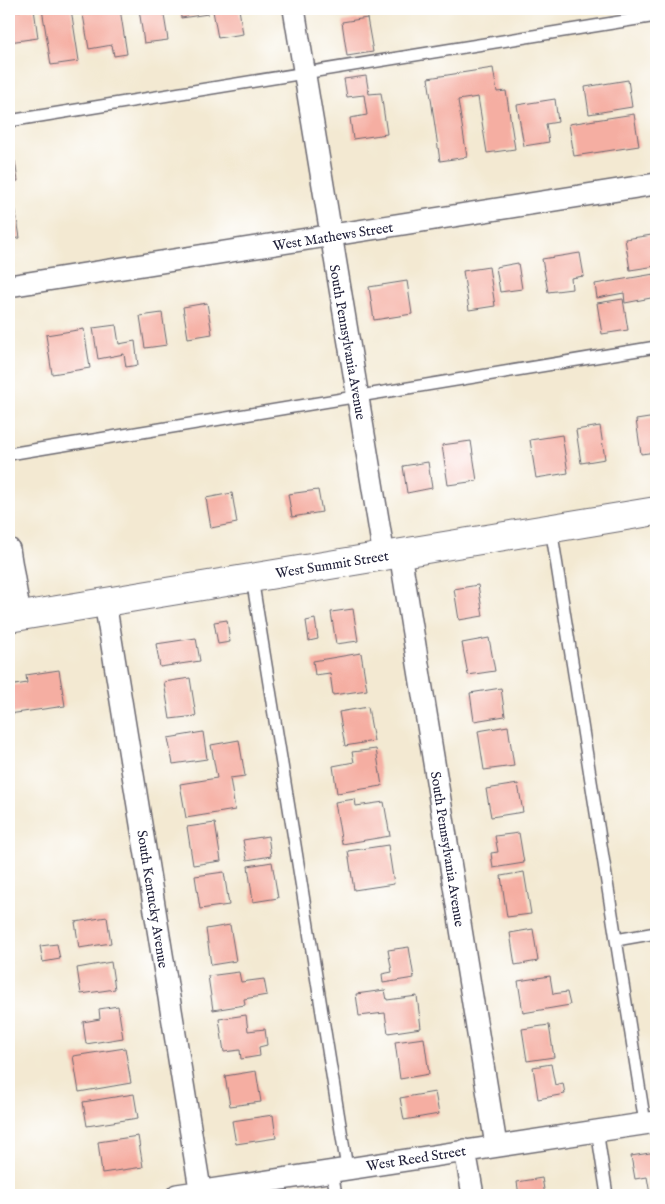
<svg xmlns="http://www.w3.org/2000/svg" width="665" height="1204" viewBox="0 0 665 1204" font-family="'IM FELL English',serif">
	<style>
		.building { fill: #f5aea2 }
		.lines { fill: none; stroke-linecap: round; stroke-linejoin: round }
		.service-casing { stroke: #6b6870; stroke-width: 14 }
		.minor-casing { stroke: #6b6870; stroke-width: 24 }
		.tertiary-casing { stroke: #6b6870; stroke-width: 30 }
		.service { stroke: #fff; stroke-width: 11 }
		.minor { stroke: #fff; stroke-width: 21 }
		.tertiary { stroke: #fff; stroke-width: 28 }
		.labels { text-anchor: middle; stroke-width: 5; stroke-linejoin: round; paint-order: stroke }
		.street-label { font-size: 14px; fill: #22223b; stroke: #fff }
	</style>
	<rect width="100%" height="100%" fill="#fff"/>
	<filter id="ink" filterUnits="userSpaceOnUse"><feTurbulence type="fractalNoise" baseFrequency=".02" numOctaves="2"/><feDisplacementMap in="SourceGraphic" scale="10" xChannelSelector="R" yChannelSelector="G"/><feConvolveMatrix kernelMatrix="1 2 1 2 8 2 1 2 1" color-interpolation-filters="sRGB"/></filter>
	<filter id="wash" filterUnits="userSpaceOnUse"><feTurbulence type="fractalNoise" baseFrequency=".0096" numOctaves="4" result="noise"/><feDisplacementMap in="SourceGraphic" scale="20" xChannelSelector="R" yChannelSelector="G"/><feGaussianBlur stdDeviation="1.12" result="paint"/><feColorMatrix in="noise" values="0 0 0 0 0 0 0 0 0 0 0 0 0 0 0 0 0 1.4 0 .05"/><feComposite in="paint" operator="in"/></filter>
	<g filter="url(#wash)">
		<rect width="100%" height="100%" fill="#f3e9d2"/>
		<g id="blocks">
			<!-- building -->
			<path class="building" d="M34,9L38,38L9,42V12Z
				M42,9H71L79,61L51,65Z
				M82,9H120L127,54L114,56L112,45L89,49Z
				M139,9H163L168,40L144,43Z
				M180,9H208V14L181,18Z
				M225,9H239L243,34L218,38L213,11Z
				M367,18L373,52L347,56L342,22Z
				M493,68L497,92L506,91L515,149L487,153L478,97L458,100L467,157L440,161L428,78Z
				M366,76L369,94L381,93L387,134L353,139L350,118L367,115L364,95L347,97L344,79Z
				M628,80L632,107L589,114L585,87Z
				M555,99L558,122L546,124L549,142L524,146L517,105Z
				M634,114L639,146L574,156L569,124Z
				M15,161L18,181L9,182V162Z
				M14,199L20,238L9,239V200Z
				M652,235L656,266L630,270L625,239Z
				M580,253L584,276L571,278L572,289L548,292L542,259Z
				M518,263L522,289L500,292L496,267Z
				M489,267L495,306L469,310L463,271Z
				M654,274L656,297L625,303L624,293L597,298L595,284Z
				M407,281L412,314L374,320L369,287Z
				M623,299L628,330L602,334L597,303Z
				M207,303L212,334L188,338L183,307Z
				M162,313L167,345L145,348L140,316Z
				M116,325L119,344L135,341L138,365L126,367L124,354L98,359L93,328Z
				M84,329L90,368L52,374L46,335Z
				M656,417V452L641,454L636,420Z
				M600,426L605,459L581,463L576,430Z
				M562,435L568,473L536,478L530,440Z
				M471,441L477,481L448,485L442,445Z
				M428,462L432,488L407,493L403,466Z
				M318,490L322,512L292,517L288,494Z
				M232,493L237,523L211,528L206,498Z
				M478,585L483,616L459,620L454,589Z
				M353,609L358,641L336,644L331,612Z
				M315,619L318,639L309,641L306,621Z
				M227,620L230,642L218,644L214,622Z
				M196,638L200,661L160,667L156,644Z
				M489,638L495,671L468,675L462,643Z
				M361,653L367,690L333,695L330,673L315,675L313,661Z
				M59,670L65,706L9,714V686L27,683L26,675Z
				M190,678L196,716L170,719L164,682Z
				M501,688L505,716L474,721L470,693Z
				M368,707L374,741L345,746L339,712Z
				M508,726L514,766L484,770L478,731Z
				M203,732L207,759L173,764L168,738Z
				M239,740L245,776L230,778L235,810L186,818L180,784L217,778L211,745Z
				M376,749L382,786L337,793L333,766L354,762L352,752Z
				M518,784L523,812L491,817L486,789Z
				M355,799L356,806L384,802L390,836L342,844L335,802Z
				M215,823L221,861L193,865L187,827Z
				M519,833L524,863L493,868L491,853L498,852L495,836Z
				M268,836L271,856L247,860L243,840Z
				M388,845L394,884L354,890L348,851Z
				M272,862L278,898L253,902L248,866Z
				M224,872L229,905L200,909L195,876Z
				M524,872L531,914L507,917L501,876Z
				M107,917L111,943L79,948L75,922Z
				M230,925L236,961L211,965L206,929Z
				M533,929L538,961L515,965L510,933Z
				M57,944L60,959L43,962L40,946Z
				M409,947L414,978L383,983L382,974L392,972L388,950Z
				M111,962L115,989L81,994L77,968Z
				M239,972L241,982L264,979L267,995L244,999L245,1005L213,1010L208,976Z
				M550,976L553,994L567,992L570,1005L523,1013L518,981Z
				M385,990L387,1000L417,996L421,1028L388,1033L385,1013L359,1016L356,994Z
				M118,1006L123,1038L86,1044L83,1022L100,1019L99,1009Z
				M246,1015L248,1031L265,1029L267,1045L259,1047L260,1056L241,1059L240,1050L224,1052L219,1019Z
				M549,1025L554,1057L527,1061L522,1029Z
				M424,1038L429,1074L400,1079L395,1042Z
				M125,1048L131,1083L79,1092L73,1056Z
				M551,1064L555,1085L563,1083L565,1094L538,1099L533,1067Z
				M256,1071L261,1102L230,1106L225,1076Z
				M435,1092L439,1114L404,1120L400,1098Z
				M134,1094L138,1118L87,1126L83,1102Z
				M273,1115L276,1138L236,1144L232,1121Z
				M138,1136L143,1167L102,1173L98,1142Z
				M656,1152V1193L650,1194L647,1177L635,1179L631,1156Z
				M542,1178L545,1195H519L517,1182Z"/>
		</g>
	</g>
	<g filter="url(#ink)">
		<use href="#blocks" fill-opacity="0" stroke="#6b6870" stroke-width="1"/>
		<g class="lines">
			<!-- service casing -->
			<g class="service-casing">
				<path id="service" d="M9,121L656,16
					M9,454L656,347
					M551,528L645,1123
					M252,578L347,1168
					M616,940L656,933
					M597,1130L607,1195
					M332,1171L336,1195"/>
			</g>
			<!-- minor casing -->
			<g class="minor-casing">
				<path id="minor" d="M294,9L384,556
					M9,286L656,184
					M9,549L20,616
					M400,553L496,1145
					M105,602L201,1195
					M465,1150L473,1195
					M177,1195L656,1122"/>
			</g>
			<!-- tertiary casing -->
			<g class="tertiary-casing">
				<path id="tertiary" d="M9,618L656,511"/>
			</g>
			<!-- service -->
			<use href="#service" class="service"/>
			<!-- minor -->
			<use href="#minor" class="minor"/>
			<!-- tertiary -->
			<use href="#tertiary" class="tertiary"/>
		</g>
	</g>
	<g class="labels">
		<!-- street labels -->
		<g class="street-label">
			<text transform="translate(333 236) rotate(-9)" y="5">West Mathews Street</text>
			<text transform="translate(348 342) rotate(80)" y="5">South Pennsylvania Avenue</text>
			<text transform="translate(332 564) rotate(-9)" y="5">West Summit Street</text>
			<text transform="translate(448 849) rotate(81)" y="5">South Pennsylvania Avenue</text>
			<text transform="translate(153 899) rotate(81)" y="5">South Kentucky Avenue</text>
			<text transform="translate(416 1158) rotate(-9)" y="5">West Reed Street</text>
		</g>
	</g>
	<!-- margin -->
	<rect width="665" height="1204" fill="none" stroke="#fff" stroke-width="30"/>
</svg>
